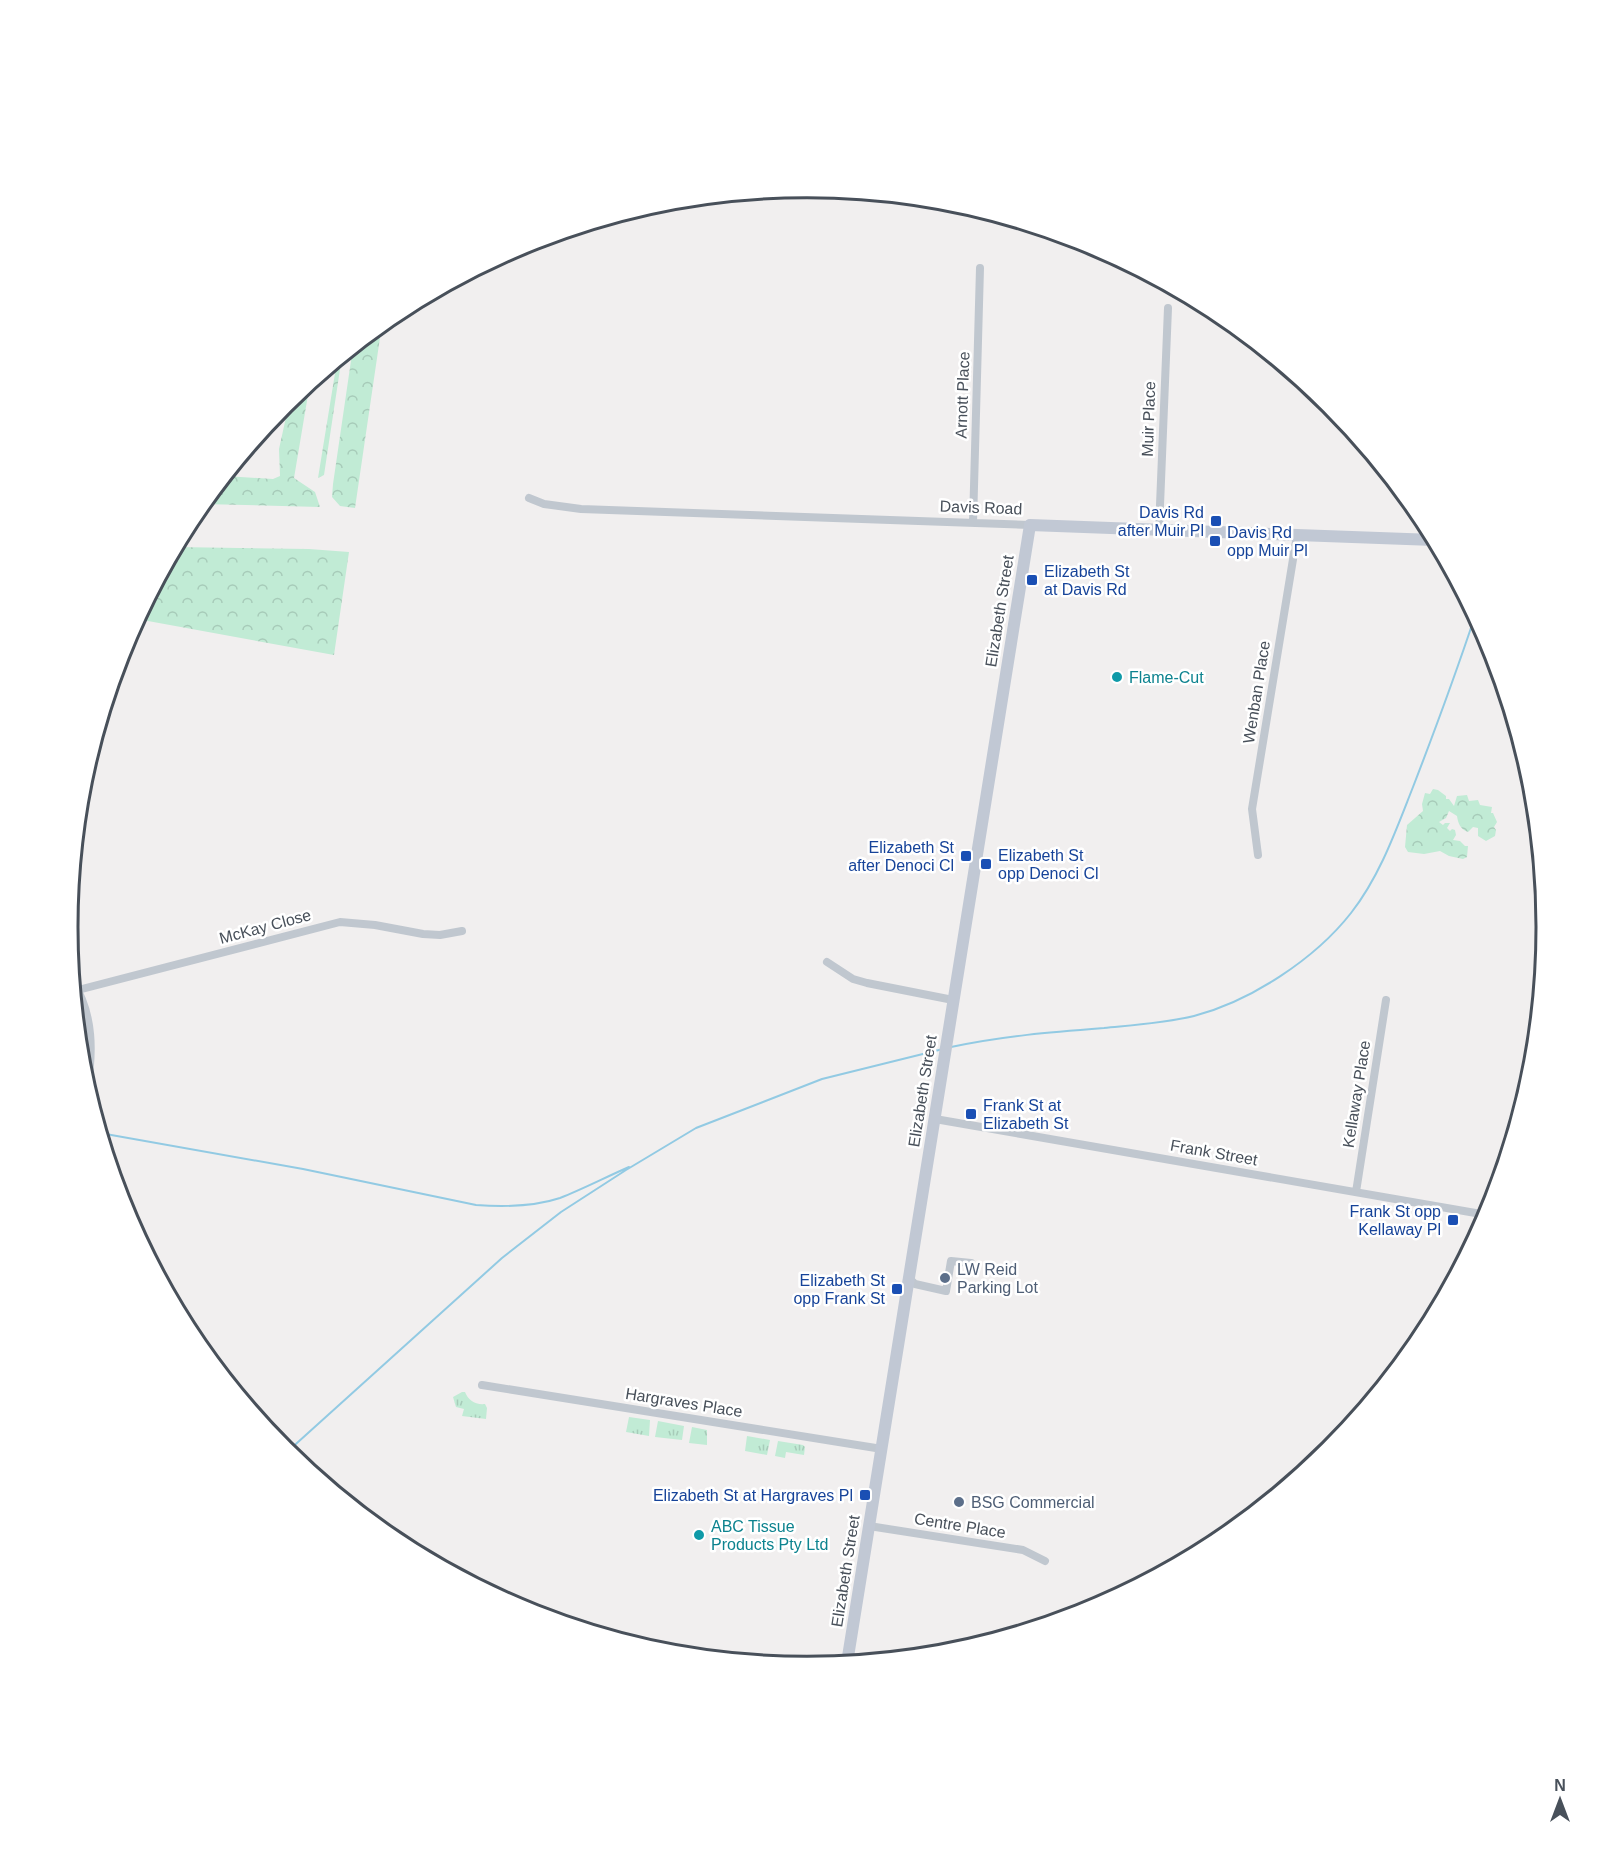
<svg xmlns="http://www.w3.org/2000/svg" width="1614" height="1854" viewBox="0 0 1614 1854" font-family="Helvetica,sans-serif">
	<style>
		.grass { fill: url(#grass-tufts) }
		.forest { fill: url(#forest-crowns) }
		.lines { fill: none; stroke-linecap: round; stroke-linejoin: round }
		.stream { stroke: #92cae3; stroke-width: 2 }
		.street { stroke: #c0c7cf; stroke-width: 8 }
		.secondary { stroke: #c1c8d4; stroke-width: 12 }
		.transit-dot { fill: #1a4fb4; stroke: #fff; stroke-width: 2 }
		.culture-dot { fill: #0f9aa8; stroke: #fff; stroke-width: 2 }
		.service-dot { fill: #5c6f8a; stroke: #fff; stroke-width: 2 }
		.labels { text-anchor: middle; stroke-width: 5; stroke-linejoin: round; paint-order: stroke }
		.street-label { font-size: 16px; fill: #48505a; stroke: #fff }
		.transit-label { font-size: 16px; fill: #164399; stroke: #fff; text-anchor: end }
		.culture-label { font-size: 16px; fill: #0d838f; stroke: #fff; text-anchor: start }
		.service-label { font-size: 16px; fill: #4e5e75; stroke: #fff; text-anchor: start }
		.rim { fill: none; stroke: #48505a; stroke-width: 3 }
	</style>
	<defs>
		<pattern id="grass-tufts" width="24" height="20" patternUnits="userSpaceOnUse" patternTransform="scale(1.5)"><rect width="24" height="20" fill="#c1ebd5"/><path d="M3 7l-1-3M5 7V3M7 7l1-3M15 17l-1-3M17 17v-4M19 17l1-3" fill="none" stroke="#a7cbb9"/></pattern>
		<pattern id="forest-crowns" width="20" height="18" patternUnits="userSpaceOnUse" patternTransform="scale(1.5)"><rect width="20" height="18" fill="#c1ebd5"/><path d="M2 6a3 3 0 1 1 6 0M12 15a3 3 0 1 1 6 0" fill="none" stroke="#a7cbb9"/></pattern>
	</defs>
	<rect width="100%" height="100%" fill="#f1efef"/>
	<!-- grass -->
	<path class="grass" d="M462,1392H465C468,1400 475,1405 485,1404L487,1408L486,1419L462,1416L464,1409L456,1407L453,1397Z
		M629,1417L650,1420L649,1436L626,1432Z
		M658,1421L684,1426L682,1440L655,1437Z
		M692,1427L707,1430V1445L689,1443Z
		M747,1436L770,1440L767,1455L745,1451Z
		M778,1441L803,1445L805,1447L804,1455L786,1452L785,1458L775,1456Z"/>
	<!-- forest -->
	<path class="forest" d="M382,324L355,508L340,506L332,497L333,484L353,347Z
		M342,356L324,475L318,478L337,361Z
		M310,383L294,478L315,492L320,507L202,504L225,476L273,479L280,476L279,449L290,399Z
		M176,547L309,549L349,552L334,655L137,619Z
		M1433,789L1438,790L1446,796V799H1449L1454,806L1457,796L1467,795L1469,801L1478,800L1480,805L1492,807L1491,813H1493L1497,822L1494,827L1496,830L1495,836L1486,841L1478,836V828L1473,827L1468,832C1460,829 1458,823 1457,816L1449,811L1446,818L1439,822L1443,825L1445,823H1450L1447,828L1450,831L1452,829L1455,830L1456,835L1453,840L1460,841L1465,846H1468L1467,857L1463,859L1449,856L1440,851L1424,854L1408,852L1405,847L1407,825L1423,811L1422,804L1425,793L1430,794Z"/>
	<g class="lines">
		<!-- stream -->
		<path class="stream" d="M951,1047C1002,1036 1052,1032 1104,1028C1134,1025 1165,1023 1194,1016C1251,1001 1315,959 1351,913C1380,876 1396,830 1413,787C1435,730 1456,673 1475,616
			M100,1133L303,1169L476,1205C504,1207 533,1207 560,1198C583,1189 606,1177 629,1167
			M287,1452L502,1258L561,1212L626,1170L696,1128L822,1079L943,1049"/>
		<!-- street -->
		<path class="street" d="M529,498L544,504L581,509L1030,525
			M973,523L980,268
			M1159,530L1168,308
			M1258,855L1252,809L1297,535
			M827,962L853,979L867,983L953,1000
			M73,982C94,1015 93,1053 87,1090
			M78,990L340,922L375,925L423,934L440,935L462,931
			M935,1119L1487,1215
			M1356,1192L1386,1000
			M909,1278L915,1284L946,1291L951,1261L971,1263
			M482,1385L882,1449
			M869,1526L1023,1550L1045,1561"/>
		<!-- secondary -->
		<path class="secondary" d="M847,1663L1030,525L1434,540"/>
	</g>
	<!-- markers -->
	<g class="transit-dot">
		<rect x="1210" y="515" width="12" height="12" rx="3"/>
		<rect x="1209" y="535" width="12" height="12" rx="3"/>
		<rect x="1026" y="574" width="12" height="12" rx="3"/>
		<rect x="960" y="850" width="12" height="12" rx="3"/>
		<rect x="980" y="858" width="12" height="12" rx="3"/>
		<rect x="965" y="1108" width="12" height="12" rx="3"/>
		<rect x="1447" y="1214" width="12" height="12" rx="3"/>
		<rect x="891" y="1283" width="12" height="12" rx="3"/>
		<rect x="859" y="1489" width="12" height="12" rx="3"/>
	</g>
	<g class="culture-dot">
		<circle cx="1117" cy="677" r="6"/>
		<circle cx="699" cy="1535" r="6"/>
	</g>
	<g class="service-dot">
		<circle cx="945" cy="1278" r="6"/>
		<circle cx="959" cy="1502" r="6"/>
	</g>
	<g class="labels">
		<!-- street labels -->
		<g class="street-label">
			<text transform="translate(962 395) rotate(-88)" y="6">Arnott Place</text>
			<text transform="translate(1148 419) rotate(-88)" y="6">Muir Place</text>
			<text transform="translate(981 507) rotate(2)" y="6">Davis Road</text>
			<text transform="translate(999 611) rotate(-81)" y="6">Elizabeth Street</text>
			<text transform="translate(1256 692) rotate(-81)" y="6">Wenban Place</text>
			<text transform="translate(265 926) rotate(-15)" y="6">McKay Close</text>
			<text transform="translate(922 1091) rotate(-81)" y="6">Elizabeth Street</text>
			<text transform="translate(1356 1094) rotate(-81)" y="6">Kellaway Place</text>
			<text transform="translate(1214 1152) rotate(10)" y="6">Frank Street</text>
			<text transform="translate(684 1402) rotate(9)" y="6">Hargraves Place</text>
			<text transform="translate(960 1525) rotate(9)" y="6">Centre Place</text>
			<text transform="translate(845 1571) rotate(-81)" y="6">Elizabeth Street</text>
		</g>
		<!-- transit labels -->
		<g class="transit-label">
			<text x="1204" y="518">Davis Rd<tspan x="1204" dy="18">after Muir Pl</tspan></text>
			<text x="1227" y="538" text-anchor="start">Davis Rd<tspan x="1227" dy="18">opp Muir Pl</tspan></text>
			<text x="1044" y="577" text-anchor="start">Elizabeth St<tspan x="1044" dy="18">at Davis Rd</tspan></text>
			<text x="954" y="853">Elizabeth St<tspan x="954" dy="18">after Denoci Cl</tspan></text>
			<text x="998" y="861" text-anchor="start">Elizabeth St<tspan x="998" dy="18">opp Denoci Cl</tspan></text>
			<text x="983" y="1111" text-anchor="start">Frank St at<tspan x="983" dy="18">Elizabeth St</tspan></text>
			<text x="1441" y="1217">Frank St opp<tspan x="1441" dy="18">Kellaway Pl</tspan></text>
			<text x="885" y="1286">Elizabeth St<tspan x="885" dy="18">opp Frank St</tspan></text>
			<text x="853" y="1501">Elizabeth St at Hargraves Pl</text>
		</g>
		<!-- culture labels -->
		<g class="culture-label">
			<text x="1129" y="683">Flame-Cut</text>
			<text x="711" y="1532">ABC Tissue<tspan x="711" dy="18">Products Pty Ltd</tspan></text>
		</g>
		<!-- service labels -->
		<g class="service-label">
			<text x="957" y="1275">LW Reid<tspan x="957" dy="18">Parking Lot</tspan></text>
			<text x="971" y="1508">BSG Commercial</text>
		</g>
	</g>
	<!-- crop -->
	<path d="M0 0H1614V1854H0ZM78 927a729 729 0 1 1 1458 0a729 729 0 1 1-1458 0Z" fill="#fff" fill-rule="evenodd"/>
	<path class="rim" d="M78 927a729 729 0 1 1 1458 0a729 729 0 1 1-1458 0Z"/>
	<!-- north arrow -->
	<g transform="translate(1560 1800)" stroke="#ffffff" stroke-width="4.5" paint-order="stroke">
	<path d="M0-4.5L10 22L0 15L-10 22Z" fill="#48505a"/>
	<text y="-9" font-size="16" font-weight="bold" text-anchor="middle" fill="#48505a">N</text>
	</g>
</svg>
